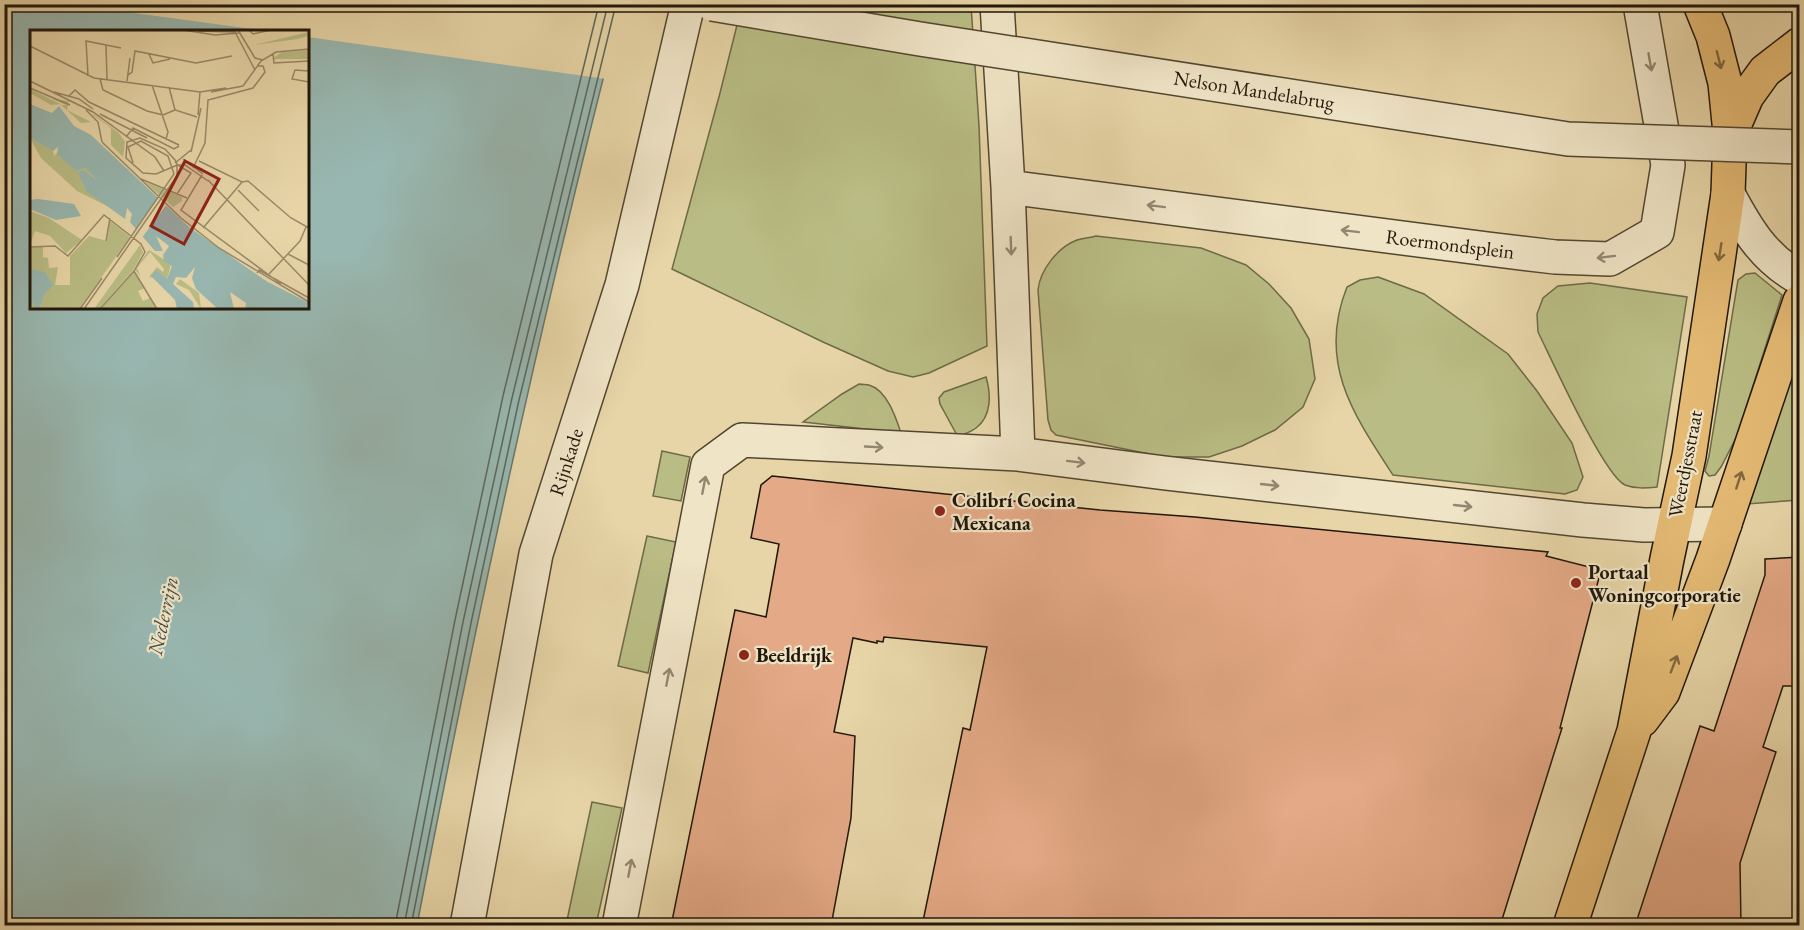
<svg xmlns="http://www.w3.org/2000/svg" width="1804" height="930" viewBox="0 0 1804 930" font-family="'EB Garamond',serif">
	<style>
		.green { fill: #b9bc84; stroke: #6d6a47; stroke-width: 1.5 }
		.water { fill: #98b7b0; stroke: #68776e; stroke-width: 1.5; fill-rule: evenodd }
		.pier { fill: #e7d5a7 }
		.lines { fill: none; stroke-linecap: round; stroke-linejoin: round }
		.shore { stroke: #5c675d; stroke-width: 1.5 }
		.building { fill: #e4a986; stroke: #21170a; stroke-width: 1.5 }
		.minor-casing { stroke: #524631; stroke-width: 36 }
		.major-casing { stroke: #21170a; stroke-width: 36 }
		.minor { stroke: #efe4c6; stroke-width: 33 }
		.major { stroke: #e4ba74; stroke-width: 33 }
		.minor-bridge-casing { stroke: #524631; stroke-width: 36; stroke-linecap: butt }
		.minor-bridge { stroke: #efe4c6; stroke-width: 33 }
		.oneway { stroke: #82683f }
		.oneway2 { stroke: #928871 }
		.poi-dot { fill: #8f2418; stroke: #efe4c6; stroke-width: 2 }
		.labels { text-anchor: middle; stroke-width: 4.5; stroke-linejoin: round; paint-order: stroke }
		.street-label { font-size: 20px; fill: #21170a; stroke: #efe4c6 }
		.poi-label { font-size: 20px; font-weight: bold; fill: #21170a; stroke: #efe4c6; text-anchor: start }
		.water-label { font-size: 21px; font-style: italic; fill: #4b4f44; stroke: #efe4c6 }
		.inset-river { fill: none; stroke: #98b7b0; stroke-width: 3 }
		.inset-road { fill: none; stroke: #988968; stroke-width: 1.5 }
		.view { fill: #8f2418; fill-opacity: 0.15; stroke: #8f2418; stroke-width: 3 }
		.inset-edge { fill: none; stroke: #21170a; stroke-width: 3 }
	</style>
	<rect width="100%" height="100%" fill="#e7d5a7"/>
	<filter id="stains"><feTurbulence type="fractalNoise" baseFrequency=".00333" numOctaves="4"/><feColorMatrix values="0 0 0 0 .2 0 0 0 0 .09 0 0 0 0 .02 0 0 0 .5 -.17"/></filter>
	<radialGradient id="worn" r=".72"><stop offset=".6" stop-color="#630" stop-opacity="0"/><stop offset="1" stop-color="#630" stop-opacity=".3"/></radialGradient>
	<!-- green -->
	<path class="green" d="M742,5H971L979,126L987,346L929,373L913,377L888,371L823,342L672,269L720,93Z
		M1096,236L1201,248L1246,265L1269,284L1291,308L1309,339L1315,379L1303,407L1275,430L1242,446L1209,457H1164L1056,435L1051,430L1048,420L1038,290C1040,270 1058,247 1077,240C1083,238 1090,238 1096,236Z
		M1755,273L1782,295L1737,436L1721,467L1715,475L1709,476L1705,471L1709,456L1738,280L1746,274Z
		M1378,277L1424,294L1508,354L1537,391L1572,443L1583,477L1577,490L1565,494L1393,475C1353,414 1317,362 1347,287L1360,280Z
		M1590,283L1687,297L1657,487C1646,488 1635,489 1625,485C1604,476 1551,358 1538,332L1537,314L1543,298L1558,286Z
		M1799,363V500L1747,504L1786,381Z
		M986,377C991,394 992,416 976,428C971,432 963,434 958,437L940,404L939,398L944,392Z
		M859,384C863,385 866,384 869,385C887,390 896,418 901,433L803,422L842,394Z
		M662,451L690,457L681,501L653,496Z
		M647,536L676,542L648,673L618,666Z
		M592,802L622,808L596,925H566Z"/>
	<!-- water -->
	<path class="water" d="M5,5H622C543,309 476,617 417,925L5,926ZM32,32H308V308H32Z"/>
	<!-- pier -->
	<path class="pier" d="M625,4L606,79L308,37V32L268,31L75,5Z"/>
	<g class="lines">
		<!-- shore -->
		<path class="shore" d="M395,926L455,620L503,396L599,4
			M404,926L463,622L512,398L608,4
			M411,926L471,623L519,400L616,4"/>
	</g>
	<!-- building -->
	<path class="building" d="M772,476L1100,510L1195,517L1548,552L1546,556L1601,570L1560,728H1562L1500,926H922L963,728L970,730L987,647L884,637L883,642L877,641V643L853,638L834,732L855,736L851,818L831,926H671L735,610L766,617L779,544L751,538L761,485Z
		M1800,557V686H1783L1763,747L1776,752L1740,863L1741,926H1635L1700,726L1714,731L1765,575V559Z"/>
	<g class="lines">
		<!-- minor casing -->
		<g class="minor-casing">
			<path id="minor" d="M997,4L1008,187L1018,454
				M1008,187L1488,249L1555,257L1610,259L1657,232L1668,165L1640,4
				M1728,194C1746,228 1764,259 1800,278
				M467,926L536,554L622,285L688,4
				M619,926L708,465L742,440L1018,454L1165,473L1583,520L1644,525L1725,524"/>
		</g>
		<!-- major casing -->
		<g class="major-casing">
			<path id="major" d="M1700,4L1713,36L1725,83L1730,133
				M1642,720L1663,692L1713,559L1800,301
				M1570,926L1634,731L1667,559L1689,456L1728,194L1730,135L1747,96L1765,71L1800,44"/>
		</g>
		<!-- minor -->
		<use href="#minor" class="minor"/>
		<!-- major -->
		<use href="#major" class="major"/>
		<!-- minor-bridge casing -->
		<g class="minor-bridge-casing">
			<path id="minor-bridge" d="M712,4L920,39L1568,139L1800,147"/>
		</g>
		<!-- minor-bridge -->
		<use href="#minor-bridge" class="minor-bridge"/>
	</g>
	<!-- one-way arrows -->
	<defs><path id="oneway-shaft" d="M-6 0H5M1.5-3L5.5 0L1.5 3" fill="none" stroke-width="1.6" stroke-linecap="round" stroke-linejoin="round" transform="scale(1.5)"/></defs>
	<g class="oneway">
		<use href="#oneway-shaft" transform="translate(1719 60) rotate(76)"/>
		<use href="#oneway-shaft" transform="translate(1720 252) rotate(99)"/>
		<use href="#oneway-shaft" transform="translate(1739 480) rotate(-72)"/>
		<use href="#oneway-shaft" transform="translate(1674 664) rotate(-69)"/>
	</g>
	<g class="oneway2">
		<use href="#oneway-shaft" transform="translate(1650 62) rotate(80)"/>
		<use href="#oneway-shaft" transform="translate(1156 206) rotate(-173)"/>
		<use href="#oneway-shaft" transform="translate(1350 231) rotate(-173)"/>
		<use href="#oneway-shaft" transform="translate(1011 246) rotate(88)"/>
		<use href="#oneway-shaft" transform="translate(1606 257) rotate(173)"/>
		<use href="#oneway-shaft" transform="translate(874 447) rotate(3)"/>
		<use href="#oneway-shaft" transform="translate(1076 462) rotate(7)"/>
		<use href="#oneway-shaft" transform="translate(704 485) rotate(-79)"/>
		<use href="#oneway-shaft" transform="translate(1270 485) rotate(6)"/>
		<use href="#oneway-shaft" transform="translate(1463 506) rotate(6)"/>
		<use href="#oneway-shaft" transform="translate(668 677) rotate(-79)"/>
		<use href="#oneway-shaft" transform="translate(630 868) rotate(-79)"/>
	</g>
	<!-- markers -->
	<g class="poi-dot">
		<circle cx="940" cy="511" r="6"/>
		<circle cx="1576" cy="583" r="6"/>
		<circle cx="744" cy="655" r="6"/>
	</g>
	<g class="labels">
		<!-- street labels -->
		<g class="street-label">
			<text transform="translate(1254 90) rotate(9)" y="7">Nelson Mandelabrug</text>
			<text transform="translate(1450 244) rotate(7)" y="7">Roermondsplein</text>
			<text transform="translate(566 462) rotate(-72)" y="7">Rijnkade</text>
			<text transform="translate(1685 464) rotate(-79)" y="7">Weerdjesstraat</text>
		</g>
		<!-- poi labels -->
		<g class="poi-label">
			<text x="952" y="507">Colibrí Cocina<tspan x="952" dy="23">Mexicana</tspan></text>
			<text x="1588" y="579">Portaal<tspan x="1588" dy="23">Woningcorporatie</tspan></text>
			<text x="756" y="662">Beeldrijk</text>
		</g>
		<!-- water labels -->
		<g class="water-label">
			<text transform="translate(163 616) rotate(-78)" y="7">Nederrijn</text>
		</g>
	</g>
	<!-- overview -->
	<g transform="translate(30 30)">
		<rect width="279" height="279" fill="#e7d5a7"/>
		<path d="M279,2V6L267,9L224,15ZM279,20V29H242L252,22ZM0,59L32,75H36L22,69L39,71L37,80L61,92L51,93L30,74L21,75L0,63ZM63,85V84L89,103L95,112L93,127L81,115V98ZM0,108L23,121L24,126L27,123L46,141L55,138L67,150L53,140L49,144L55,159L83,179L47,161L11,128ZM115,152L152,167V171L143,177ZM0,181L19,188L52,210L36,223L20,206L5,201L0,215ZM80,191L100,207L49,279H0V217H13V227L18,228L19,238L28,237L25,255H40V226L59,206L77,211ZM110,215L113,222L103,240L69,279H64ZM119,220L141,234L137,249L119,247L127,237L133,242L134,239L120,222L107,238L111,247L106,241L105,239ZM101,243H105L115,258L108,261L113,271L120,268L126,279H71ZM150,249L169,263L171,279L159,260L146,254Z" fill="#b9bc84"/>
		<path d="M0,74L22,83L29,76L44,96L61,105L159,197L236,251L279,273V279H215L216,273L200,262L204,279H188L166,259L162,248L165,237L156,248L146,247L143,254L163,272L164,279H147L145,270L121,246L126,240L137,249L142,236L134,231L133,225L139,216L126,206L133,221H125L100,192L102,184L97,178L95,189L56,161L48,143L53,140L67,150L55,138L46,141L27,124L28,117L23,121L0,108ZM8,169L44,174L51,186L26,190L0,179V170ZM0,239L15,242L23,255L14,265L9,279H5L0,264Z" fill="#98b7b0"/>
		<path d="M129,167L137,174L111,209L104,201Z" fill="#e7d5a7"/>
		<path class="inset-river" d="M167,242L183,230L225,257L236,251"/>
		<path class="inset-road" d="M153,0L185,5L209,3M204,0L225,40M208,0L225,28L233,30M219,0L223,4L241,0M168,1L205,2M76,15L77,49M0,16L64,48L170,62L196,58M119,24L123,33L140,29M243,24L244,33L279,31M279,41L265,40L262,49L279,52M58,46L56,11L91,18M97,46L102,42L105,21L166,33L202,26M70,49L73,60L117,81L133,85L145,80M0,51L63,82L125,127L134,141M97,51L100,28M122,55L138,102L136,109M139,57L145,80L167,87M0,58L40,75M24,62L49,69L63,79M181,62L213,56L231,31L246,22L279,19M39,66L45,60L59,72L149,115M56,80L68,92L72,112M70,84L117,108M168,85L170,62M96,107L103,98L144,119L149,116M72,112L151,188L189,218L279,272M161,122L171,78M153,129L173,144M169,131L212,152L218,151L261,188L279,198M145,133L161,120M163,138L175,113L178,70L223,58L235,42L233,36H228M172,145L151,180L251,254M111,149L157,168M178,150L279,255M208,160L229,181M147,164L161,143L149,136M173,198L212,152M76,211L80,188M0,217L25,216L38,226L74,185L111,214L115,222L104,241L70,279M258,224L279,235M87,227L144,144L138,126L111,111L98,117L103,133M104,241L127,279M227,243L229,240L279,268M239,244L270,211L276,197M50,279L72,248M54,279L147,146V134L145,130L135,119L110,108L97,112L96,128L113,143L126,144L145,136L149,135H155L178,151"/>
		<path class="view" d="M155,131L189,149L154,214L121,196Z"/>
		<rect width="279" height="279" class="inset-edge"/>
	</g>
	<!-- margin -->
	<rect width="1804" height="930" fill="none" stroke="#e7d5a7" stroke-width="24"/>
	<rect x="6" y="6" width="1792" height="918" fill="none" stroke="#21170a" stroke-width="3"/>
	<rect x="12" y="12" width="1780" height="906" fill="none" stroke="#21170a" stroke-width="1.5"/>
	<rect width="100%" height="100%" filter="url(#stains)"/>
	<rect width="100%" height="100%" fill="url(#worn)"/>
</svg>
